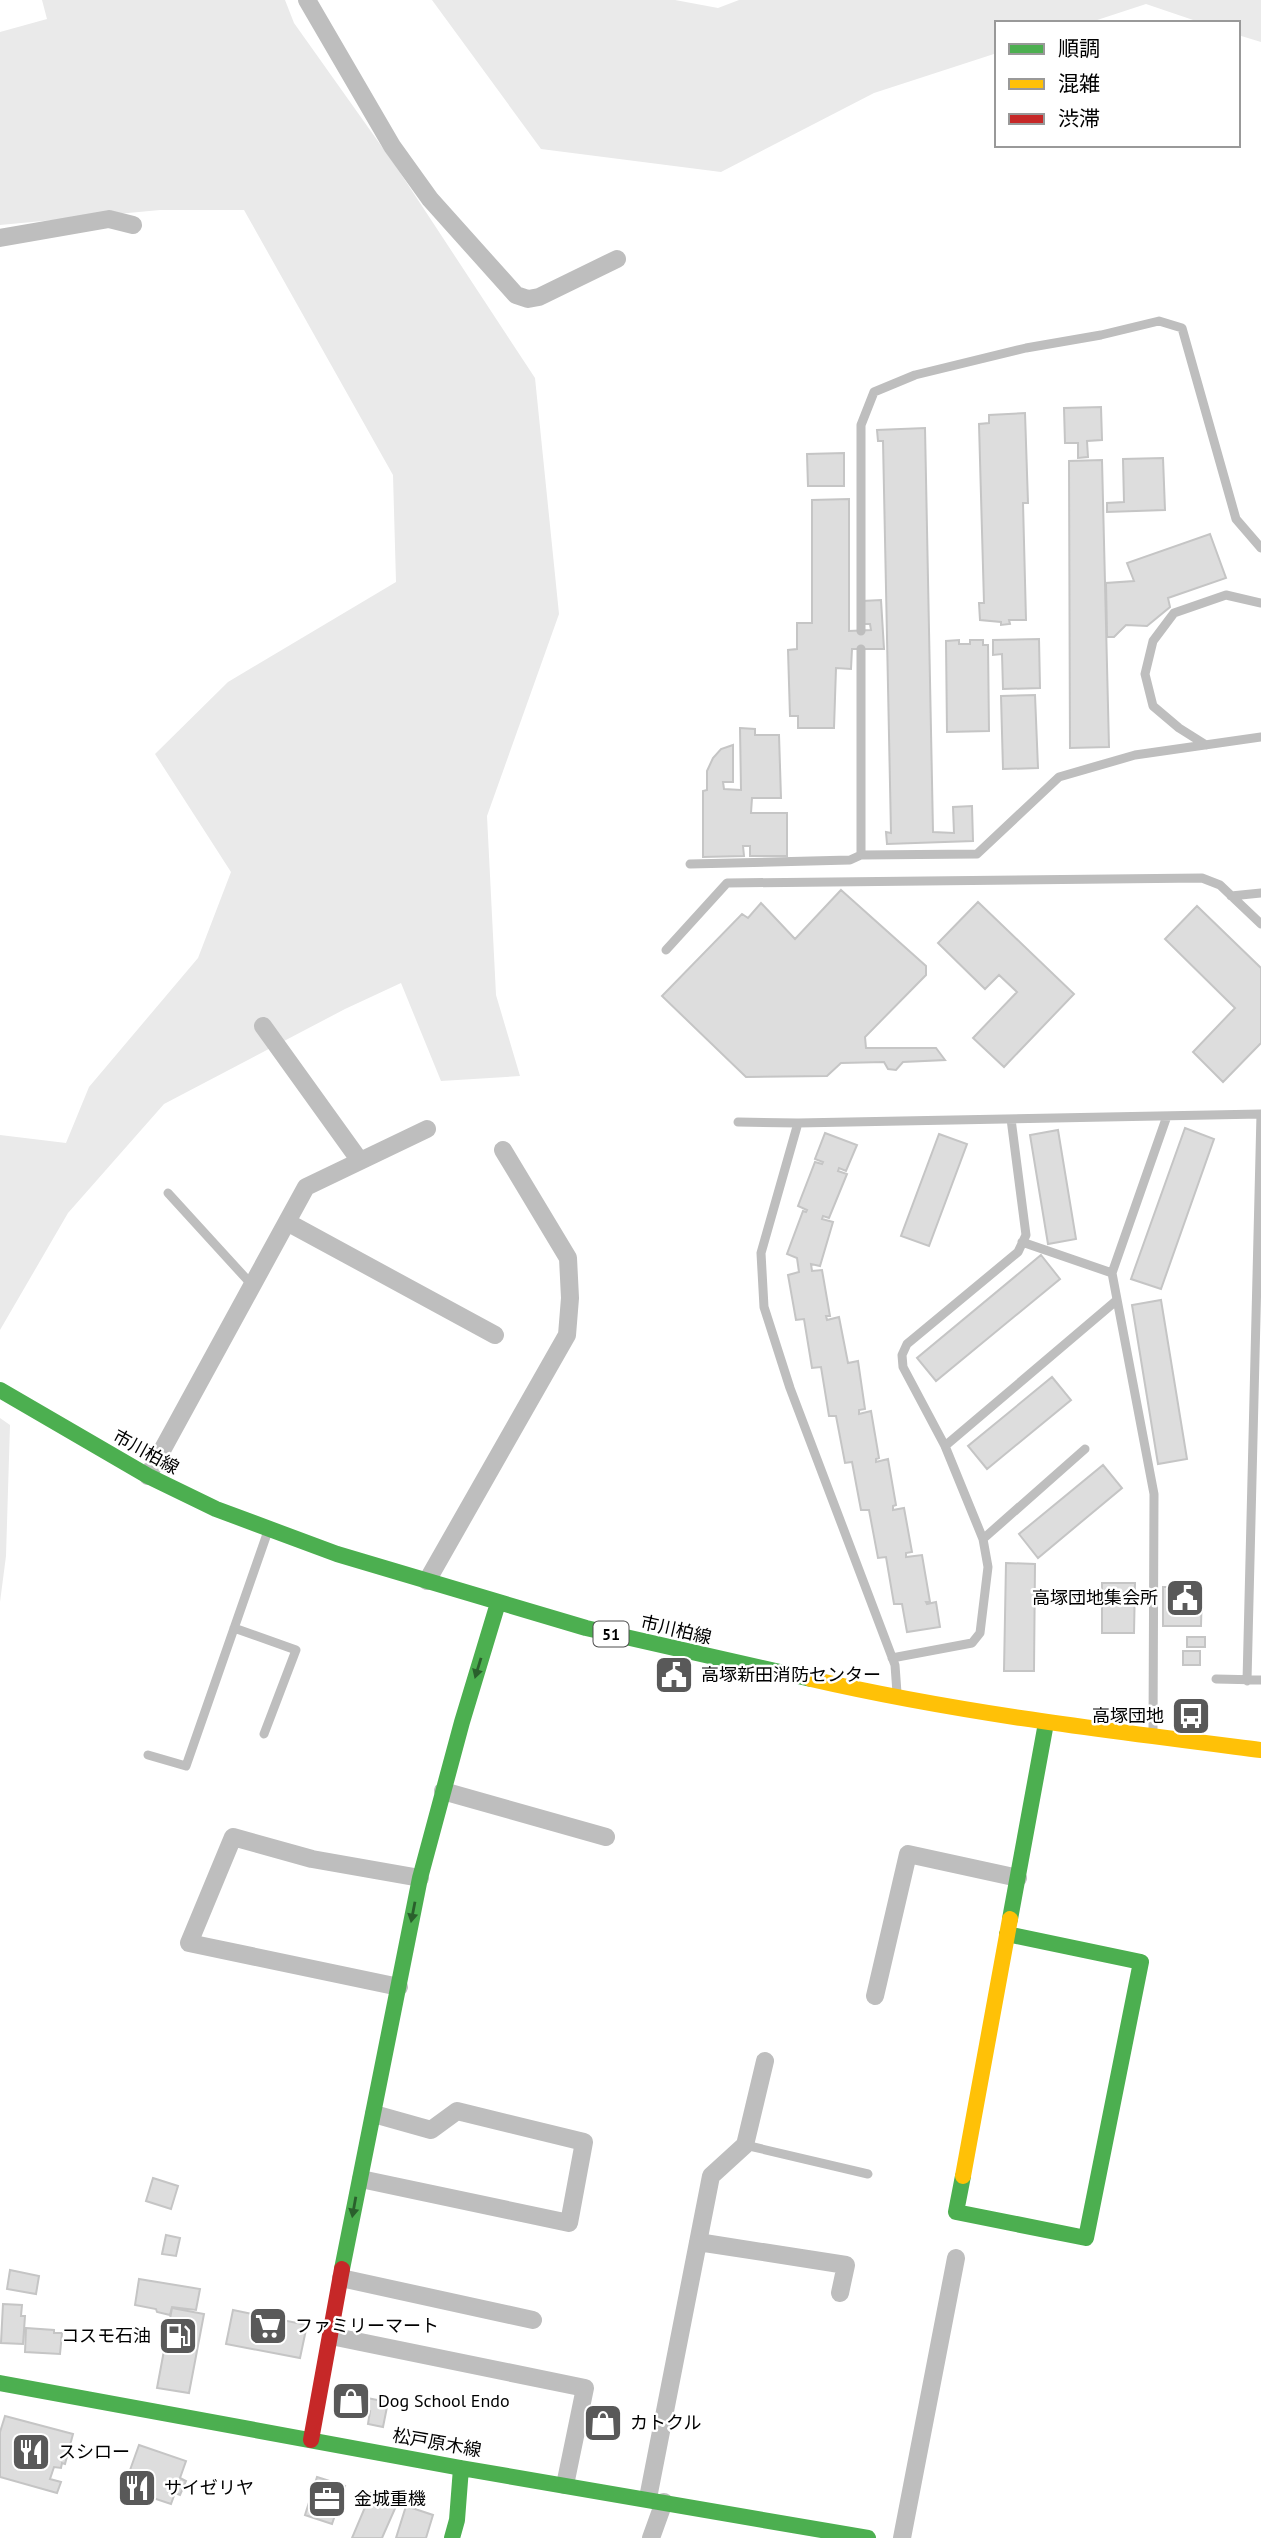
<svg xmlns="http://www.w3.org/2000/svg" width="1261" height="2538" viewBox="0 0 1261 2538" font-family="'PT Sans','Noto Sans JP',sans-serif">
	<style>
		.green { fill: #eaeaea }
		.building { fill: #ddd; stroke: #c5c5c5; stroke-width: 2 }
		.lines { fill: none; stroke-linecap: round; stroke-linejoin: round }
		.lane { stroke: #bebebe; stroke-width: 9 }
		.street { stroke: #bebebe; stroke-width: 18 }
		.fast { stroke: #4caf50; stroke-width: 16 }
		.slow { stroke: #ffc107; stroke-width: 16 }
		.jam { stroke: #c62828; stroke-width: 16 }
		.oneway { fill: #2a602c }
		.labels { text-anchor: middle; stroke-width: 5; stroke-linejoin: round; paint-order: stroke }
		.shield { fill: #fff; stroke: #4c4c4c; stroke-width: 2 }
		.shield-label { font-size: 16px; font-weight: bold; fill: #000 }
		.street-label { font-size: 18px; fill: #000; stroke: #fff }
		.poi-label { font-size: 18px; fill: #000; stroke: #fff; text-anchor: start }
	</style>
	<rect width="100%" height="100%" fill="#fff"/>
	<!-- green -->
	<path class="green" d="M42,0H285L294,23L397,168L535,378L559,614L487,816L496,995L520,1076L441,1081L401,983L345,1009L164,1104L68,1213L0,1330V1135L66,1143L89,1087L198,958L231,872L155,754L228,682L396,582L393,475L244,210H160L0,225V32L47,19Z
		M432,0H675L718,8L739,0H1261V42L1238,35V23H1202L1146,4L1088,23H997V53L874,93L721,172L541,149Z
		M0,1418L10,1425L6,1556L0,1602Z"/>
	<!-- building -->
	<path class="building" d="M1101,407L1102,440L1087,441L1088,457L1078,458V443H1065L1064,408Z
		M1025,413L1028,503H1023L1026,620H1009L1010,624L1001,625V622L980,620L979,603H984L979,424L989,423V415Z
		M925,428L933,832L954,833L953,807L972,806L973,841L887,844L886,832L891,833L883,441H878L877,430Z
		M844,453V486H808L807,454Z
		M1163,458L1165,510L1107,512V503L1124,502L1123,459Z
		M1102,460L1109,747L1070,748L1069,461Z
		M849,499V631L871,630L870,624H863L862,601L881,600L884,649H852L851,669L836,668L834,728H798V716H790L788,650L797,649V623H812V500Z
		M1210,534L1226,578L1168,598L1170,607L1147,626L1126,625L1114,637H1107L1106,583L1134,581L1127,563Z
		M1039,639L1040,688L1003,689L1002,654L993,655V640Z
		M959,640V644H970V640H983V645H988L989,731L947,732L946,641Z
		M1035,695L1038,768L1003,769L1001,696Z
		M740,728L755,729V735H779L781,798H752L751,813H787V856H750V846H743L744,856L703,857V791L707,790V771L713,758L721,749L733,745V782H723L724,789L741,790Z
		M841,890L926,966V975L865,1037L866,1048H936L945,1060L903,1062L896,1070L888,1069L884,1062L841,1063L827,1076L746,1077L662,996L742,914L748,918L761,903L795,939Z
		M978,902L1074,994L1004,1067L973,1038L1017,992L999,975L985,989L938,943Z
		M1197,906L1261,968V1043L1223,1082L1193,1052L1235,1008L1165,939Z
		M1185,1128L1214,1139L1161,1289L1131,1279Z
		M1058,1130L1076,1239L1048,1244L1030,1135Z
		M825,1133L857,1145L846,1171L839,1168L838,1171L847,1174L829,1218L823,1216L822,1219L833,1222L820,1266L811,1264L812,1271L822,1270L830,1316H826L827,1320L839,1317L848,1363L858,1361L865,1409L859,1410V1414L871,1411L879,1458L876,1459V1462L888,1459L896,1505L893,1506V1510L904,1508L912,1552L906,1553V1557L922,1555L930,1602H926L927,1604L936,1602L940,1627L907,1632L902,1604H894L886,1557L878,1558L869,1510H861L852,1462L845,1463L836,1416H829L821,1367L812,1368L804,1319L796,1320L788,1275L799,1272L797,1258L787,1254L803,1211L806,1212L807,1210L798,1206L815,1162L822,1164L823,1162L815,1159Z
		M939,1134L967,1144L929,1246L901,1236Z
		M1041,1255L1060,1279L936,1381L917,1358Z
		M1161,1300L1187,1459L1158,1464L1132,1305Z
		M1052,1377L1071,1400L987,1469L968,1446Z
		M1103,1465L1122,1488L1038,1558L1019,1534Z
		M1006,1563L1035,1564L1034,1671H1004Z
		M1102,1583H1135L1134,1633H1102Z
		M1163,1587H1202L1201,1626H1163Z
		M1187,1637H1205V1647H1187Z
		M1183,1651H1200V1665H1183Z
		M153,2178L178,2186L171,2209L146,2201Z
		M166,2235L180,2238L176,2256L162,2254Z
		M10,2270L39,2276L36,2294L7,2289Z
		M139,2279L200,2289L196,2310L172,2307L170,2315L157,2312L156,2309L135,2305Z
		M3,2304L22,2305L21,2316H25L23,2344L1,2343Z
		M172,2308L204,2314L189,2393L157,2388Z
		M233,2310L307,2325L300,2358L226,2344Z
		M26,2328L54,2330V2333H62L60,2354L25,2352Z
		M344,2391L362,2395L359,2412L340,2408Z
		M367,2398L388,2402L383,2427L368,2424L370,2411L365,2410Z
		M5,2416L73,2434L65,2464L62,2463L61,2468L54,2467L50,2479L61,2482L57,2493L0,2477V2432Z
		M139,2445L186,2461L180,2478L186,2481L180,2495L175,2493L171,2504L138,2493L135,2502L120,2498Z
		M317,2477L345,2486L332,2524L305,2515Z
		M371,2493L397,2504L382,2538H352Z
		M406,2506L433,2515L426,2538H396Z"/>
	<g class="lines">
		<!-- lane -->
		<path class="lane" d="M861,631V425L874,392L915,375L1026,348L1101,335L1159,321L1182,328L1236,519L1261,548
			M861,649V855L977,854L1059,777L1135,755L1261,737
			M1206,745L1179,728L1153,706L1145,674L1153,641L1174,613L1226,595L1261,603
			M690,864L850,860L861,855
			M1231,896L1261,893
			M666,950L727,883L1202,878L1220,885L1261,924
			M738,1122L798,1123
			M168,1193L252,1285
			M1022,1242L1112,1273
			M945,1446L1117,1300
			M983,1539L1085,1449
			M234,1628L296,1650L264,1734
			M892,1658L972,1643L980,1633L988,1567L983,1539L945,1446L903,1367L902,1355L907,1344L1018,1252L1026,1235L1011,1119
			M1216,1679L1261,1680
			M1247,1681L1261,1114
			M897,1693L895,1665L790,1388L764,1307L761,1253L798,1123L1261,1114
			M1153,1733L1154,1494L1112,1273L1167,1116
			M148,1755L186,1766L268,1531
			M745,2145L868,2174"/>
		<!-- street -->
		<path class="street" d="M307,0L392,146L430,199L516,295L528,299L539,297L617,259
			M0,238L109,219L133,225
			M263,1026L360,1161
			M287,1222L495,1335
			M148,1476L306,1187L427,1129
			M427,1581L567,1335L570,1298L568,1258L503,1150
			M443,1791L606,1837
			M399,1987L189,1943L233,1837L312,1859L420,1878
			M875,1996L908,1854L1018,1878
			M361,2179L569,2223L584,2142L457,2111L431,2130L374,2114
			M698,2242L846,2265L840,2293
			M341,2278L533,2320
			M331,2336L585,2388L565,2485
			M648,2498L711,2176L745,2145L765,2061
			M651,2538L664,2502
			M902,2538L956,2258"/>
		<!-- fast -->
		<path class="fast" d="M0,1390L148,1476L216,1509L337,1554L586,1628L811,1679
			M1010,1919L1046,1723
			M963,2176L956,2212L1086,2238L1141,1962L1007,1934
			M342,2269L420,1878L462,1722L498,1603
			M0,2383L461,2468L868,2538
			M452,2538L457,2520L461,2468"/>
		<!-- slow -->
		<path class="slow" d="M811,1679C959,1713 1110,1731 1261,1750
			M963,2176L1010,1919"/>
		<!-- jam -->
		<path class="jam" d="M311,2440L342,2269"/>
	</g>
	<!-- one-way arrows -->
	<defs><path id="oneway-solid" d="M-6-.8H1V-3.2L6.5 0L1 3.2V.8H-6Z" transform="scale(1.75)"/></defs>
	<g class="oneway">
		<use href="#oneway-solid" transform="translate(478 1668) rotate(107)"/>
		<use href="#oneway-solid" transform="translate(413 1912) rotate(101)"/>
		<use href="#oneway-solid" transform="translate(354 2207) rotate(100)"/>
	</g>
	<!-- icons -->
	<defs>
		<g id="civic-square" transform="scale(2.0125)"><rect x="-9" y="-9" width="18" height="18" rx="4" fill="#595959" stroke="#fff"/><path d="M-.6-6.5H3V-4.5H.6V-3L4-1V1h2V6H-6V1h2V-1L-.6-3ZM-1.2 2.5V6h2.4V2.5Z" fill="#fff"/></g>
		<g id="bus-square" transform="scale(2.0125)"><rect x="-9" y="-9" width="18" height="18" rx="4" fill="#595959" stroke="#fff"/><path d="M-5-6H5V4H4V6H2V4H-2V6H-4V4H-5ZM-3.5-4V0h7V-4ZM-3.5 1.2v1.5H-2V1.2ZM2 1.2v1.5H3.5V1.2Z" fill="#fff"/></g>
		<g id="supermarket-square" transform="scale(2.0125)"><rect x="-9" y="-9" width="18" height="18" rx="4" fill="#595959" stroke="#fff"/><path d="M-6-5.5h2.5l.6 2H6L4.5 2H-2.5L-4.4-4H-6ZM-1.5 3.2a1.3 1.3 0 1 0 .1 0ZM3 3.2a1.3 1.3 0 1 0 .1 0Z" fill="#fff"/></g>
		<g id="fuel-square" transform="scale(2.0125)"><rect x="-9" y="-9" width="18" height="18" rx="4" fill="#595959" stroke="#fff"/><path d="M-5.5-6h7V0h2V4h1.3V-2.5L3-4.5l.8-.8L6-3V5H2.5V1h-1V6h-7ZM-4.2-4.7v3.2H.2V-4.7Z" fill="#fff"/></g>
		<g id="shop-square" transform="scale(2.0125)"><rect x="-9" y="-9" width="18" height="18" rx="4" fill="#595959" stroke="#fff"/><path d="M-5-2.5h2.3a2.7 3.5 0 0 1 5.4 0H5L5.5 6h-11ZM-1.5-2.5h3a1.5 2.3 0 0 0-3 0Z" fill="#fff"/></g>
		<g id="restaurant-square" transform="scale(2.0125)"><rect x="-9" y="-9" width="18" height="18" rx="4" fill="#595959" stroke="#fff"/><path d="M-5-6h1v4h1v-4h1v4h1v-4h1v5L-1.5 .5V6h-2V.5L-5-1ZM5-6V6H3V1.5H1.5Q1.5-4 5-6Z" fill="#fff"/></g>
		<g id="office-square" transform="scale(2.0125)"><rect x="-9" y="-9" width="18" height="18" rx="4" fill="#595959" stroke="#fff"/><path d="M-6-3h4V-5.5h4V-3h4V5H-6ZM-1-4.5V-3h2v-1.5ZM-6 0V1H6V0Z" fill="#fff"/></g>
	</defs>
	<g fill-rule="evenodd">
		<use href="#civic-square" x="1185" y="1598"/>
		<use href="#civic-square" x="674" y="1675"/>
		<use href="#bus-square" x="1191" y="1716"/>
		<use href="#supermarket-square" x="268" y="2326"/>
		<use href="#fuel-square" x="178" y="2336"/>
		<use href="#shop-square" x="351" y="2401"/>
		<use href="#shop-square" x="603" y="2423"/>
		<use href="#restaurant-square" x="31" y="2452"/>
		<use href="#restaurant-square" x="137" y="2488"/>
		<use href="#office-square" x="327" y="2499"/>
	</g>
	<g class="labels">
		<!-- shield labels -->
		<rect class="shield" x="593.5" y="1621.5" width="35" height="25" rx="5"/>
		<g class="shield-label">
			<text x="611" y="1640">51</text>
		</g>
		<!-- street labels -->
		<g class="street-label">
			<text transform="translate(146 1452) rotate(29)" y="6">市川柏線</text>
			<text transform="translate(676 1630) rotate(13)" y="6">市川柏線</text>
			<text transform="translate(437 2443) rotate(10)" y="6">松戸原木線</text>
		</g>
		<!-- poi labels -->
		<g class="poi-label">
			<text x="1158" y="1604" text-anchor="end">高塚団地集会所</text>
			<text x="701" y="1681">高塚新田消防センター</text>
			<text x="1164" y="1722" text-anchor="end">高塚団地</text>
			<text x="295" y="2332">ファミリーマート</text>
			<text x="151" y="2342" text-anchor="end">コスモ石油</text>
			<text x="378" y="2407">Dog School Endo</text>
			<text x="630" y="2429">カトクル</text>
			<text x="58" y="2458">スシロー</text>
			<text x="164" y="2494">サイゼリヤ</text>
			<text x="354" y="2505">金城重機</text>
		</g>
	</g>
	<!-- legend -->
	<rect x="995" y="21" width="245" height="126" fill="#ffffff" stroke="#999999" stroke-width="2"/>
	<rect x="1009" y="44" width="35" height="10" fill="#4caf50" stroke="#999999" stroke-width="2"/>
	<text x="1058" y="56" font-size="21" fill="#000000">順調</text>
	<rect x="1009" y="79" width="35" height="10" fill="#ffc107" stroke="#999999" stroke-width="2"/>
	<text x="1058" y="91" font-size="21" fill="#000000">混雑</text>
	<rect x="1009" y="114" width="35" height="10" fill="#c62828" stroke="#999999" stroke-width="2"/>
	<text x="1058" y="126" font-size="21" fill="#000000">渋滞</text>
</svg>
